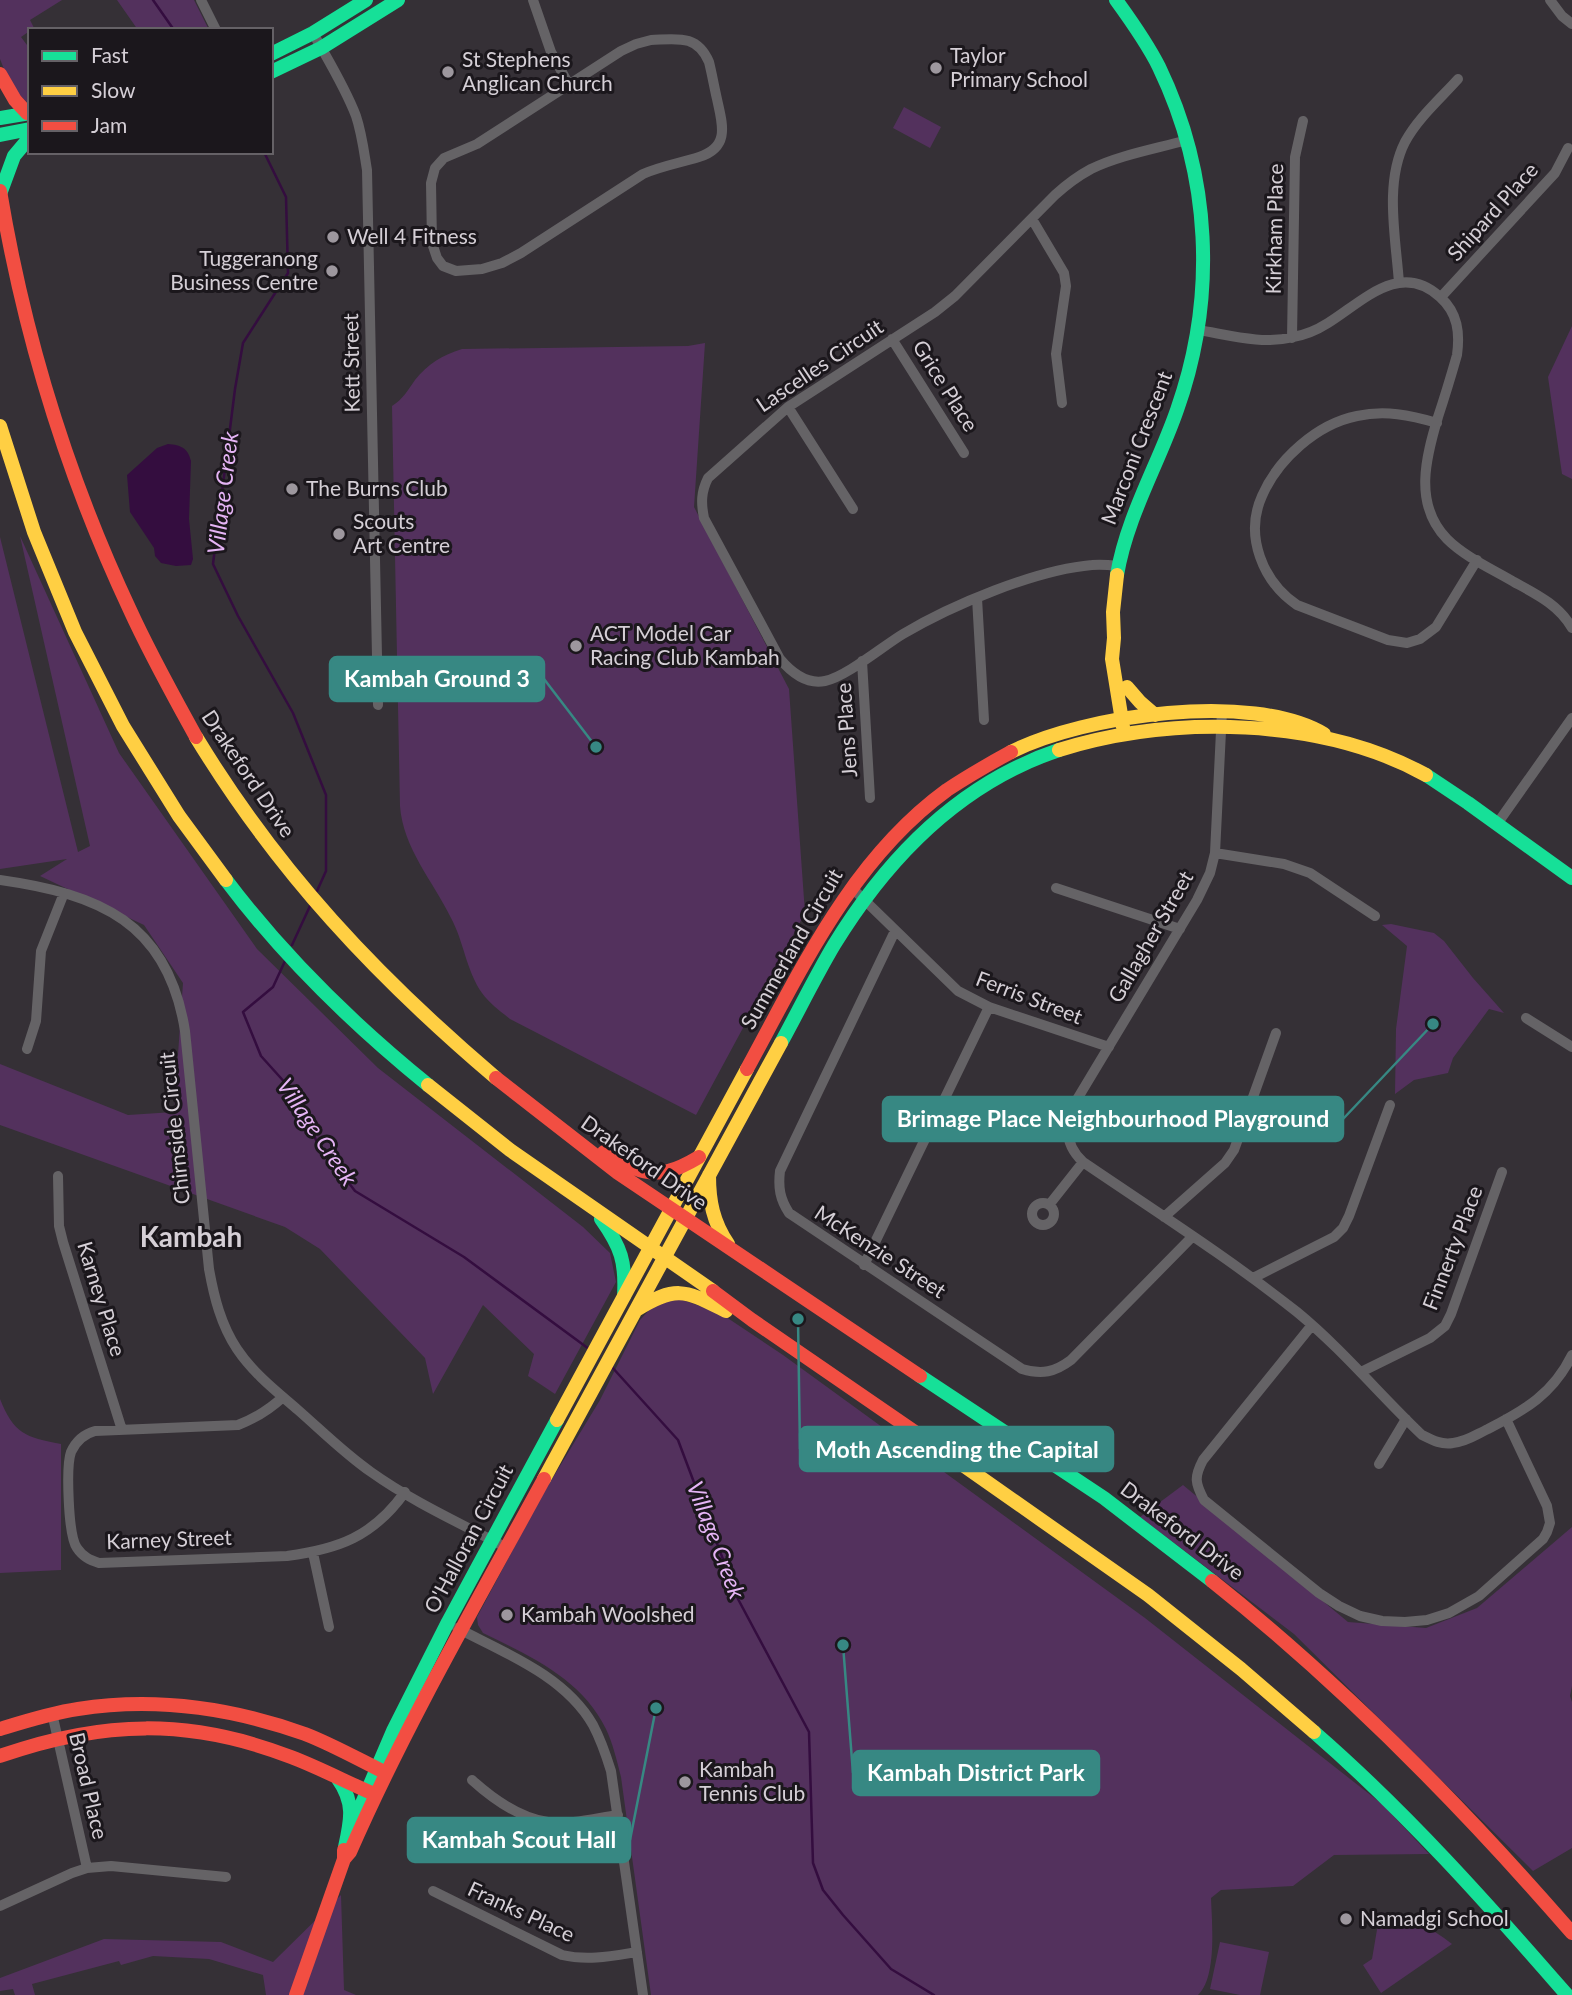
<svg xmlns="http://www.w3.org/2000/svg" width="1572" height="1995" viewBox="0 0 1572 1995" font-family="Lato,sans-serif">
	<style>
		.green { fill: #53315d }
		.water { fill: #340d3f }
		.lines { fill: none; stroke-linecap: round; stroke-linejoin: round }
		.stream { stroke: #340d3f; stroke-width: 2.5 }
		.street { stroke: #656366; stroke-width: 10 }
		.fast { stroke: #16e098; stroke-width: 14 }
		.slow { stroke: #ffcf43; stroke-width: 14 }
		.jam { stroke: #f24e42; stroke-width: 14 }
		.poi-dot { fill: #9d979e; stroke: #1b171c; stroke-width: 2.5 }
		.labels { text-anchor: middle; stroke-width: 6; stroke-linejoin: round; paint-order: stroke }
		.poi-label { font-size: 21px; fill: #d5cfd6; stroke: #1b171c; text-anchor: start }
		.street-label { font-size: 21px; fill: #d5cfd6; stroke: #1b171c }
		.water-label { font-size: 23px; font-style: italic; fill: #e5b4f5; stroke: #1b171c }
		.district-label { font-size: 28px; font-weight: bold; fill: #d5cfd6; stroke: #1b171c }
		.leader { fill: none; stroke: #378883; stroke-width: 2.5 }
		.callout-dot { fill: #378883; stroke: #1b171c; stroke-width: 2.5 }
		.callout { fill: #378883; stroke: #378883; stroke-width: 2.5 }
		.callout-label { font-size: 23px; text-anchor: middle; font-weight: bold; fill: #fff }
	</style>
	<rect width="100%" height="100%" fill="#353036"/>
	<!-- green -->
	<path class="green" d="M0,0H62L30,20L34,28L21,37L30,49V105L11,87L0,59Z
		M117,0H194L209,30H138Z
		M904,107L941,127L930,148L893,128Z
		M1572,326V479L1562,474L1548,377Z
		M705,343L694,507L789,689L805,913L696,1115L510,1019C500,1011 489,1003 482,993C466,970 464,942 451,918C433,881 403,848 400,806L392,406C403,399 408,390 415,380C428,364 442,355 462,349L688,346Z
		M20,536L119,753L257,949L378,1068L583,1227L610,1253L616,1282L555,1394L528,1376L534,1354L483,1305L433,1394L425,1358L320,1249L285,1227L0,1125V1064L128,1115L174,1112L183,983L144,925L40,876L67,859L0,869V537L78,852L90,846Z
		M1391,924L1434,933L1444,941L1473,978L1504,1013L1489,1009L1453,1058L1448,1073L1414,1080L1395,1094L1396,1029L1407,946L1382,925Z
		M674,1297L720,1313L783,1355L1145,1618L1382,1804L1429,1854L1334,1855L1293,1886L1221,1890L1211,1898C1212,1924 1217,1977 1198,1995H651L621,1777C617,1761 613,1744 606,1729C582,1679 530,1656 483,1633L478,1625L477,1617L540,1499L600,1400L640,1320L652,1307Z
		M0,1399C14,1434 25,1437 61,1444V1570L0,1573Z
		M1183,1485L1348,1622L1426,1628L1477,1608L1572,1527V1686L1570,1696L1572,1702V1848L1533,1871L1294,1634L1140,1517Z
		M341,1895L344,1990L356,1995H266L263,1975L209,1959L153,1956L121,1965L119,1961L32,1984L35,1995H15L13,1989L0,1991V1978L104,1939L221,1942L273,1962Z
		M1380,1912C1408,1918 1430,1926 1452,1944L1381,1993L1363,1965L1372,1959Z
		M1220,1942L1269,1952L1260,1995H1240L1210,1989Z"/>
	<!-- water -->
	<path class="water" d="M168,444C181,445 188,448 191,461L189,519L193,559L191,565L176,566L161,563L155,556L154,548L130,512L127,475L157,448Z"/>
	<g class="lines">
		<!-- stream -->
		<path class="stream" d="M153,0L174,30
			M264,152L286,197L288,273L243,343L235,389L213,564L238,616L293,713L326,795V871L317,891
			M292,945L310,906
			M285,961L273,987L243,1012L261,1056L297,1096L316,1140L355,1191L464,1257L589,1349
			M611,1366L678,1440L738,1599L809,1732L813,1863L823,1890L843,1915L891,1969L934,1995"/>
		<!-- street -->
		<path class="street" d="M201,0L216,30
			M533,0L551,52L569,85
			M1550,0L1562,16L1572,24
			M313,33C328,60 345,87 356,116C362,134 364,152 367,170L378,705
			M651,40C677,39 697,34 709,62C712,74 714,86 717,99C722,123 731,147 699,157C680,163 661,166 643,174L521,253L502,263L482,269L456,271L443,266L437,258L432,243L431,183L435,168L444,158L477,144L621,51L636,44Z
			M1032,219L1064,273L1066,286L1056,354L1062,403
			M1399,283C1396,239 1384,183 1405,142C1418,118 1440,99 1458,79
			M1441,297L1555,173L1568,148
			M1198,330C1229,335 1263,345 1293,337C1305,335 1317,330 1328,323C1362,302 1400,260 1440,297C1458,313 1460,333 1457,355C1451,376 1445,396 1438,417C1426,457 1413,504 1447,539C1465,557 1492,569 1514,582C1536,594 1559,605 1572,628
			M1292,338L1295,157L1303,121
			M892,339L964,453
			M788,407L853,509
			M1437,423C1410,415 1385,410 1357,416C1317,424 1278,459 1262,496C1244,536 1263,582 1297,605L1388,640L1407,643L1420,639L1436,627L1477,560
			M1118,566C1110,565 1101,564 1092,565C1035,570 952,605 903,634C883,646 846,677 825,681C806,685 791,672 780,659L704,518C701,503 701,492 708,478L788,407L935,312L955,296L1055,195C1066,185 1078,176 1091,169C1120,155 1155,149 1187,140
			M977,598L984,720
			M862,661L870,798
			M1222,711L1215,853L1210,873L1197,900L1073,1106C1064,1127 1066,1146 1083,1162C1155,1211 1229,1258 1297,1312C1342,1349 1380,1395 1422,1435C1432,1440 1441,1445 1453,1443C1466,1442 1477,1434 1488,1429C1525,1410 1553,1394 1572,1355
			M1497,824L1572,718
			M1215,853L1284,864L1310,873L1375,916
			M0,880C99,894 168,922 185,1031L209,1269C214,1297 221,1325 237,1349C253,1373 276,1391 298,1410C322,1431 345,1454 371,1472C413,1502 462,1524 507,1548
			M851,887L958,991L989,1007L1109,1047
			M1056,888L1180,929
			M895,931L780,1171C778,1188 780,1199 789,1213L1022,1369C1042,1375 1055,1372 1071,1360L1192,1237
			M1526,1018L1572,1047
			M27,1049L36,1021L41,951L64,893
			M58,1176L59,1226L63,1242L122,1430
			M1032 1214a11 11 0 1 1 22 0a11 11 0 1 1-22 0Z
			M1049,1205L1083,1162
			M1164,1217L1225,1163L1234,1150L1276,1033
			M864,1265L989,1007
			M1253,1278L1334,1237L1343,1228L1349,1216L1390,1105
			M1312,1325L1203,1460C1194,1477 1195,1483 1204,1500L1319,1593L1339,1606L1360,1616L1382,1621L1405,1622L1427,1620L1449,1613L1479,1596L1543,1539L1547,1532L1550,1523L1547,1506L1506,1419
			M1361,1372L1430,1338L1445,1326L1451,1314L1502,1172
			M283,1397C269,1410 256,1418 238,1425L95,1431C84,1434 76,1441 71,1452C66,1466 68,1536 77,1548C83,1557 90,1560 99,1563L287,1556C338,1549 373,1537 405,1492
			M1379,1464L1406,1419
			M313,1553L329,1627
			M457,1628C505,1653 565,1676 593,1725C601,1740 606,1755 611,1771L643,1995
			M472,1780C493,1799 519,1818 548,1822C570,1825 596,1818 618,1815
			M87,1868L111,1866L226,1877
			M433,1891L562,1955C588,1961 612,1956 637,1952
			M0,1906L72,1873L87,1868L52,1713"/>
		<!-- fast -->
		<path class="fast" d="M1116,0C1132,22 1147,43 1159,67C1211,175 1217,297 1177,410C1158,465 1127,516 1117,575
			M271,54L313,33L366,0
			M271,72L321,48L398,0
			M0,118L30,113
			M0,135L30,129
			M0,194L14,156L30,137
			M1426,775L1468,803L1572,878
			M226,880C284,957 354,1025 428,1085
			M781,1043C799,1010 815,977 834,945C888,857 960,783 1059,750
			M601,1219C621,1247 626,1262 624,1296
			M920,1376L1104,1498L1212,1581
			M1314,1732C1406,1812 1487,1903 1567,1995
			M338,1779C355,1803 351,1820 345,1847
			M357,1815L393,1731L448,1622L557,1420"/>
		<!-- slow -->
		<path class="slow" d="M0,426L34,532L75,632L123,726L179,816L226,880
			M1117,575L1113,612L1114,638L1112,659L1123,727
			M1127,687L1140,702L1155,715
			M196,737C278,872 376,976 496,1078
			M1059,750C1172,715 1321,717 1426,775
			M1011,752C1084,715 1252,691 1324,734
			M428,1085L510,1150L713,1291
			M709,1175C709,1201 713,1222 728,1244
			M636,1310C677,1284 686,1291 726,1311
			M557,1420L747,1069
			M960,1463L1148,1595L1241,1669L1314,1732
			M544,1479L781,1043"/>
		<!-- jam -->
		<path class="jam" d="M0,74L15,100L27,113
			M0,191C24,335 68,478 130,610C150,654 173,695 196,737
			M747,1069C802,968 852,859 947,790C968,776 989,764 1011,752
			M496,1078L618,1173L920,1376
			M604,1152C615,1156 624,1163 634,1168C658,1179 679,1169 699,1157
			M713,1291L752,1320L960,1463
			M1212,1581C1344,1686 1462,1806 1572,1933
			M0,1729C26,1721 51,1713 78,1709C154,1697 232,1708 305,1734C331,1744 356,1758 382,1771
			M0,1756C102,1720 190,1718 291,1757C320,1768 346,1782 374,1794
			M344,1859L350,1852C406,1724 477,1602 544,1479
			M296,1995L344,1859V1850"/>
	</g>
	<!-- markers -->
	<g class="poi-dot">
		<circle cx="936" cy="68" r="7"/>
		<circle cx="448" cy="72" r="7"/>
		<circle cx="333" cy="237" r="7"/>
		<circle cx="332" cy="271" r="7"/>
		<circle cx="292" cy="489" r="7"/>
		<circle cx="339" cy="534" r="7"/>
		<circle cx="576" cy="646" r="7"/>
		<circle cx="507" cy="1615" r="7"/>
		<circle cx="685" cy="1782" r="7"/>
		<circle cx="1346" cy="1919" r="7"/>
	</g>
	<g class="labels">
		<!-- poi labels -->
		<g class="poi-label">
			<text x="950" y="63">Taylor<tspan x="950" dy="24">Primary School</tspan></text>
			<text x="462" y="67">St Stephens<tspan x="462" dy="24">Anglican Church</tspan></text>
			<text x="347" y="244">Well 4 Fitness</text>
			<text x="318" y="266" text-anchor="end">Tuggeranong<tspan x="318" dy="24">Business Centre</tspan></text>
			<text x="306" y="496">The Burns Club</text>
			<text x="353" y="529">Scouts<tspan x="353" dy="24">Art Centre</tspan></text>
			<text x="590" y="641">ACT Model Car<tspan x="590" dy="24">Racing Club Kambah</tspan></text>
			<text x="521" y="1622">Kambah Woolshed</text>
			<text x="699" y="1777">Kambah<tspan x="699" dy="24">Tennis Club</tspan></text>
			<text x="1360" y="1926">Namadgi School</text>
		</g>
		<!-- street labels -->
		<g class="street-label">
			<text transform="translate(1493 212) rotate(-48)" y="7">Shipard Place</text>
			<text transform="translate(1275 229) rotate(-89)" y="7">Kirkham Place</text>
			<text transform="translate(352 363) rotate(-91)" y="7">Kett Street</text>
			<text transform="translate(820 366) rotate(-34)" y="7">Lascelles Circuit</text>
			<text transform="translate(945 386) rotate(58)" y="7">Grice Place</text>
			<text transform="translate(1137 448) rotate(-69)" y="7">Marconi Crescent</text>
			<text transform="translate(847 730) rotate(-94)" y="7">Jens Place</text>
			<text transform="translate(248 774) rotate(56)" y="7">Drakeford Drive</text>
			<text transform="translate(1151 937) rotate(-60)" y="7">Gallagher Street</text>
			<text transform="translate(792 949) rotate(-60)" y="7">Summerland Circuit</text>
			<text transform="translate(1029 998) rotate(21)" y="7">Ferris Street</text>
			<text transform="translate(175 1128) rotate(-96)" y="7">Chirnside Circuit</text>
			<text transform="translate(644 1163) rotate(35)" y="7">Drakeford Drive</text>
			<text transform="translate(1453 1248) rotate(-69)" y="7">Finnerty Place</text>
			<text transform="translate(880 1252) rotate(33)" y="7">McKenzie Street</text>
			<text transform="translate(101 1299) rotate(73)" y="7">Karney Place</text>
			<text transform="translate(1182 1531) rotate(37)" y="7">Drakeford Drive</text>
			<text transform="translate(469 1539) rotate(-62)" y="7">O'Halloran Circuit</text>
			<text transform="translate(169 1540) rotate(-2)" y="7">Karney Street</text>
			<text transform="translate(88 1786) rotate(77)" y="7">Broad Place</text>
			<text transform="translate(521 1912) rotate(25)" y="7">Franks Place</text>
		</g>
		<!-- water labels -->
		<g class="water-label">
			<text transform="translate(223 493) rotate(-83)" y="8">Village Creek</text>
			<text transform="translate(317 1132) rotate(56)" y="8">Village Creek</text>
			<text transform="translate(716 1540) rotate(69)" y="8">Village Creek</text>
		</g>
		<!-- district labels -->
		<g class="district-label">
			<text x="191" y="1247">Kambah</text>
		</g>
	</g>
	<!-- callouts -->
	<path class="leader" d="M596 747L544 679M1433 1024L1343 1119M798 1319L800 1449M843 1645L853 1773M656 1708L630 1840"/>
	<g class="callout-dot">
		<circle cx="596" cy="747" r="7"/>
		<circle cx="1433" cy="1024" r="7"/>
		<circle cx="798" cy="1319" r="7"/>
		<circle cx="843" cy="1645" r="7"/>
		<circle cx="656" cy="1708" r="7"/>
	</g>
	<g class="callout">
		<rect x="330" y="657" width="214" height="44" rx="7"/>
		<rect x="883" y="1097" width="460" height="44" rx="7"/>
		<rect x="800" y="1427" width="313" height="44" rx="7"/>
		<rect x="853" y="1751" width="246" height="44" rx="7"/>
		<rect x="408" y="1818" width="222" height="44" rx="7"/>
	</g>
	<g class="callout-label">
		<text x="437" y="687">Kambah Ground 3</text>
		<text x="1113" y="1127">Brimage Place Neighbourhood Playground</text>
		<text x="957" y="1458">Moth Ascending the Capital</text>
		<text x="976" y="1781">Kambah District Park</text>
		<text x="519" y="1848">Kambah Scout Hall</text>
	</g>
	<!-- legend -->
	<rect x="28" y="28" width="245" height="126" fill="#1b171c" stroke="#656166" stroke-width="2"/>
	<rect x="42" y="51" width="35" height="10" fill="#16e098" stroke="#656166" stroke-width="2"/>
	<text x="91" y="63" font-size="21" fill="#d5cfd6">Fast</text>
	<rect x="42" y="86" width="35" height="10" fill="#ffcf43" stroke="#656166" stroke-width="2"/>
	<text x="91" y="98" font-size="21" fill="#d5cfd6">Slow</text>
	<rect x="42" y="121" width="35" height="10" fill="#f24e42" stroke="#656166" stroke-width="2"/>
	<text x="91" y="133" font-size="21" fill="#d5cfd6">Jam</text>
</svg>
